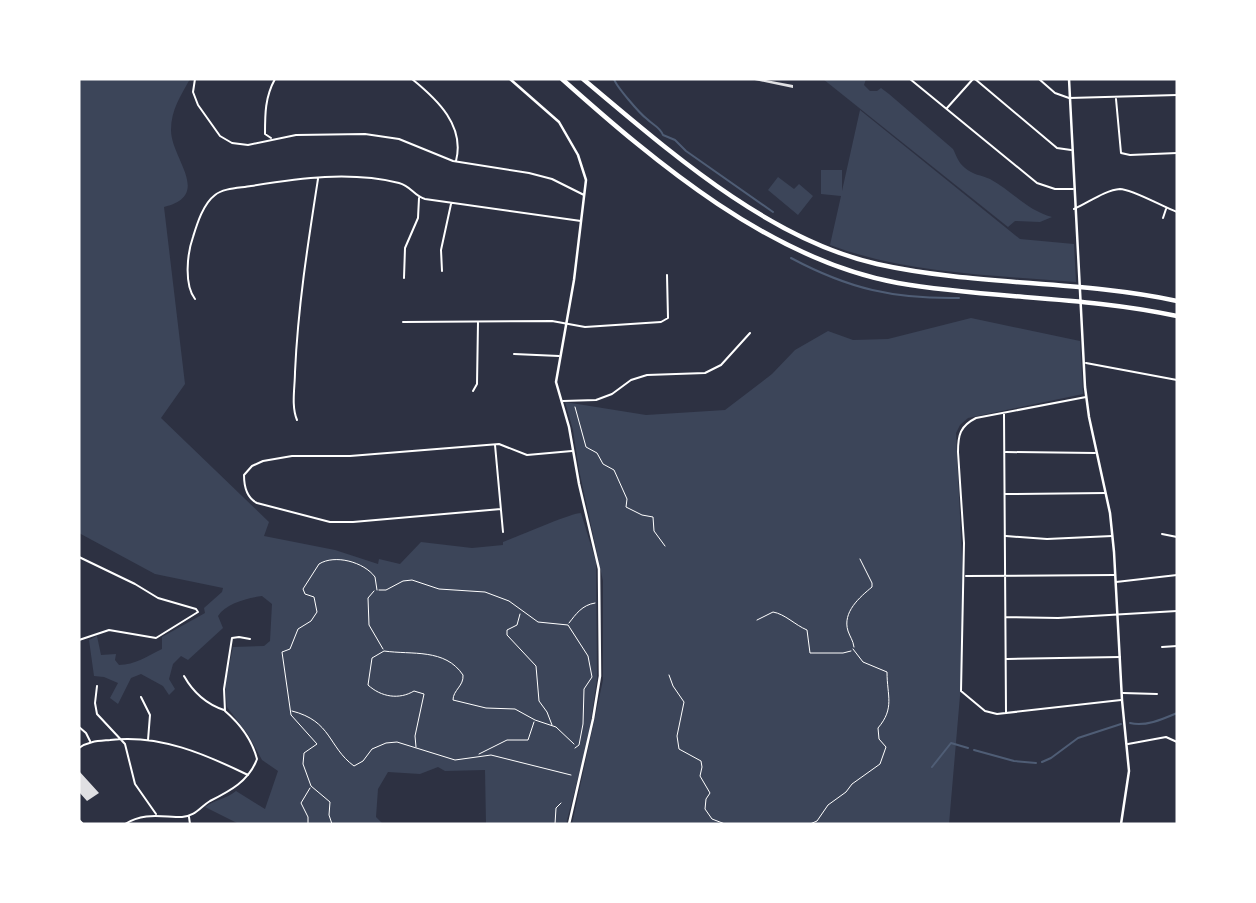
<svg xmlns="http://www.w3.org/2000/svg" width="1256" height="903" viewBox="0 0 1256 903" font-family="'Source Serif 4',serif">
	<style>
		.green { fill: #3c4559 }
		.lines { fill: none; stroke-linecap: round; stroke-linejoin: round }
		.stream { stroke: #4f5d75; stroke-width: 2 }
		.building { fill: #e0e0e3 }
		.path { stroke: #fff; stroke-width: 1 }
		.minor { stroke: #fff; stroke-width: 2 }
		.tertiary { stroke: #fff; stroke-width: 2.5 }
		.primary { stroke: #fff; stroke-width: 3.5 }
		.motorway { stroke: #fff; stroke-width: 4.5 }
	</style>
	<rect width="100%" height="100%" fill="#2d3142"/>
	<!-- green -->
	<path class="green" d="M79,79H190C181,95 171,110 171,130C171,159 213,195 164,207L185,384L161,418L269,522L264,536L335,550L378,564L379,559L400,564L421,542L472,548L503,545V542C517,537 571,513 581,513L596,562L597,679L588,740L566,824H486L485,770L445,771L438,767L420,774L388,772L378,789L376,817L383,824H239L205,807C214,800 226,799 236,791L265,809L278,771L262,760L249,736L227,707L225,685L233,647L264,646L270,641L272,604L262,596C248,598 226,603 218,616L223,628L188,660L181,656L173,664L169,679L175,689L169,695L163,686L141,674L131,678L118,704L110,698L118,683L104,677L94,676L89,640L97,636L101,655L116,654L115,660L119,665C135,665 147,656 162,649V637L205,613L204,608L222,592L223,588L155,574L79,533Z
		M823,79H866L864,85L870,91H877L881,88L889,94L953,149C957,157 958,162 965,168C973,175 981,175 990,179C1012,191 1028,211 1052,217L1040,222L1015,221L1008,227Z
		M860,110L1020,239L1074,244L1076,282C994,275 908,274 830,245L841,196L821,194V170H842V191Z
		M778,177L794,189L799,184L813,196L798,215L768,190Z
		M971,318L1080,341L1083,394L968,418L960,425L956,433L963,578L961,684L949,824H572L603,680V581L579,470L573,430L565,402L646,415L725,410L772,374L795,350L828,331L853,340L888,339Z"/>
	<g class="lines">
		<!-- stream -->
		<path class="stream" d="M614,79C616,86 640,114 647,119C653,125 660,127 663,135L675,140L686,151L773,212
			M791,258C849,289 894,299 959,298
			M1130,723C1145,727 1163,719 1177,713
			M974,750L1014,761L1036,763
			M1042,762L1051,758L1078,738L1121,724
			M932,767L951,743L968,748"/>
	</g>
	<!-- building -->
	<path class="building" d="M750,79H761L793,85V88Z
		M79,771L99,793L87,801L79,792Z"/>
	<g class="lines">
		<!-- path -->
		<path class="path" d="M575,407L586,447L597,453L603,464L614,470L627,499L626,507L642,515L653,517L654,531L665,546
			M379,590H386L403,581L412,580L439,589L485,592L509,601L538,622L568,625L588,656L592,677L584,689L583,724L579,745L575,748
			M374,591L368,598L369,625L383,649
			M520,614L517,625L507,630V635L536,666L539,701L547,712L552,725
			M757,620L773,612C785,614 795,625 807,630L810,653H843L851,651
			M569,623C576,614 582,605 595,603
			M854,647C853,640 850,637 848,631C842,612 860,597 872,587V583L860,559
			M669,675L673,686L684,702L677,736L679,749L701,761L702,767L700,776L710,793L706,799L705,809L712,819L725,824
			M292,711C332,721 328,747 354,766L363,761L372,749L386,743L397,742L455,760L491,755L571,775
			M416,747L415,736L424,694L414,691C399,700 381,697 368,685L372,658L384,651C412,655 445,648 463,675C464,686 453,690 453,700L486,708L515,709L535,720L556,727L574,744
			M479,754L507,740H528L534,722
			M308,824V817L301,803L310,788
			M332,824L329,815L330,802L311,786L303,764L304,753L317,744L291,715L282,652L290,649L298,629L311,621L317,612L314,597L305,594L303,589L319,564C335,554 364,562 375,577L377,590
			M555,824L556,808L561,803
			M810,824L817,821L828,805L846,792L852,784L880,764L886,747L879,739L878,728C895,708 887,696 887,672L863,662L853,649"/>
		<!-- minor -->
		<path class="minor" d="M195,79L193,92L198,105L220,136L232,143L248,145L296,135L365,134L399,139L453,161L529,173L552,179L584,195
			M412,79C438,100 465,126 456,161
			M910,79L1037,183L1055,189H1073
			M975,79L1057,148L1071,150
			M1039,79L1055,93L1069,98L1177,95
			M1116,99L1121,153L1130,155L1177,153
			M947,108L973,79
			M271,138L265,134C265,114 265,97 275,79
			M1074,209C1088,203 1105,190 1120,189C1132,189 1163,207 1177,212
			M1163,218L1166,209
			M442,271L441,250L451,204
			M404,278L405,248L418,218L419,198
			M195,299C184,285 187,254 193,237C197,224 203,204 215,195C223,188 240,188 251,186C300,178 350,171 399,183C411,186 414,196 425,199L581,221
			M403,322L552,321L585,327L661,322L668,318L667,275
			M514,354L559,356
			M1086,363L1177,380
			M473,391L477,384L478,322
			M1086,397L976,418C960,426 958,435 958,452L964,543L961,691L985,711L997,714L1121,700
			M563,401L596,400L612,394L631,380L647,375L705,373L721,365L750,333
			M1004,414L1006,713
			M297,420C291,406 295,387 295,372C298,306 308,243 318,179
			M495,445L503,532
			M1006,452L1095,453
			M1006,494L1105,493
			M501,509L353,522H330L257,503C247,498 244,486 244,475L252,466L263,461L292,456H350L499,444L527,455L572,451
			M1162,534L1177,537
			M1006,536L1047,539L1112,536
			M79,557L135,584L158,598L196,609L198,612L156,638L109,630L79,640
			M966,576L1114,575
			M1116,582L1177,575
			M1006,617L1058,618L1177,611
			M1162,647L1177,646
			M1007,659L1120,657
			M184,676C193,692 206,704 224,710
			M97,686L95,703L97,714L125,744L135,784L156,814
			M1123,693L1157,694
			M141,697L150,715L148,740
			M79,727L86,733L90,741
			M1128,744L1166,737L1177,742
			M79,748C88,741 99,741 110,740C159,734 205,754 248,775
			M189,817L190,824
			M125,824C144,812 161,817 182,817C196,816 200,807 210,801C230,791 249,781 257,759C252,740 239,723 225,711L224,689L232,638L239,637L250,639"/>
		<!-- tertiary -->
		<path class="tertiary" d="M510,79L559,122L578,155L586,180L574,280L556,382L569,427L579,484L599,569L600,676L593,719L569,824
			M1069,79L1085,387L1089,417L1110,513L1114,552L1122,700L1129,771L1121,824"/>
		<!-- primary -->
		<path class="primary" d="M79,821L82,824"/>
		<!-- motorway -->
		<path class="motorway" d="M562,79C656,163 771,260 898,283C990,299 1085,296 1177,316
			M583,79C668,150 767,239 877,264C976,286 1079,280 1177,301"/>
	</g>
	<!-- border -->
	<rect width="1256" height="903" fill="none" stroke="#ffffff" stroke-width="161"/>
</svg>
